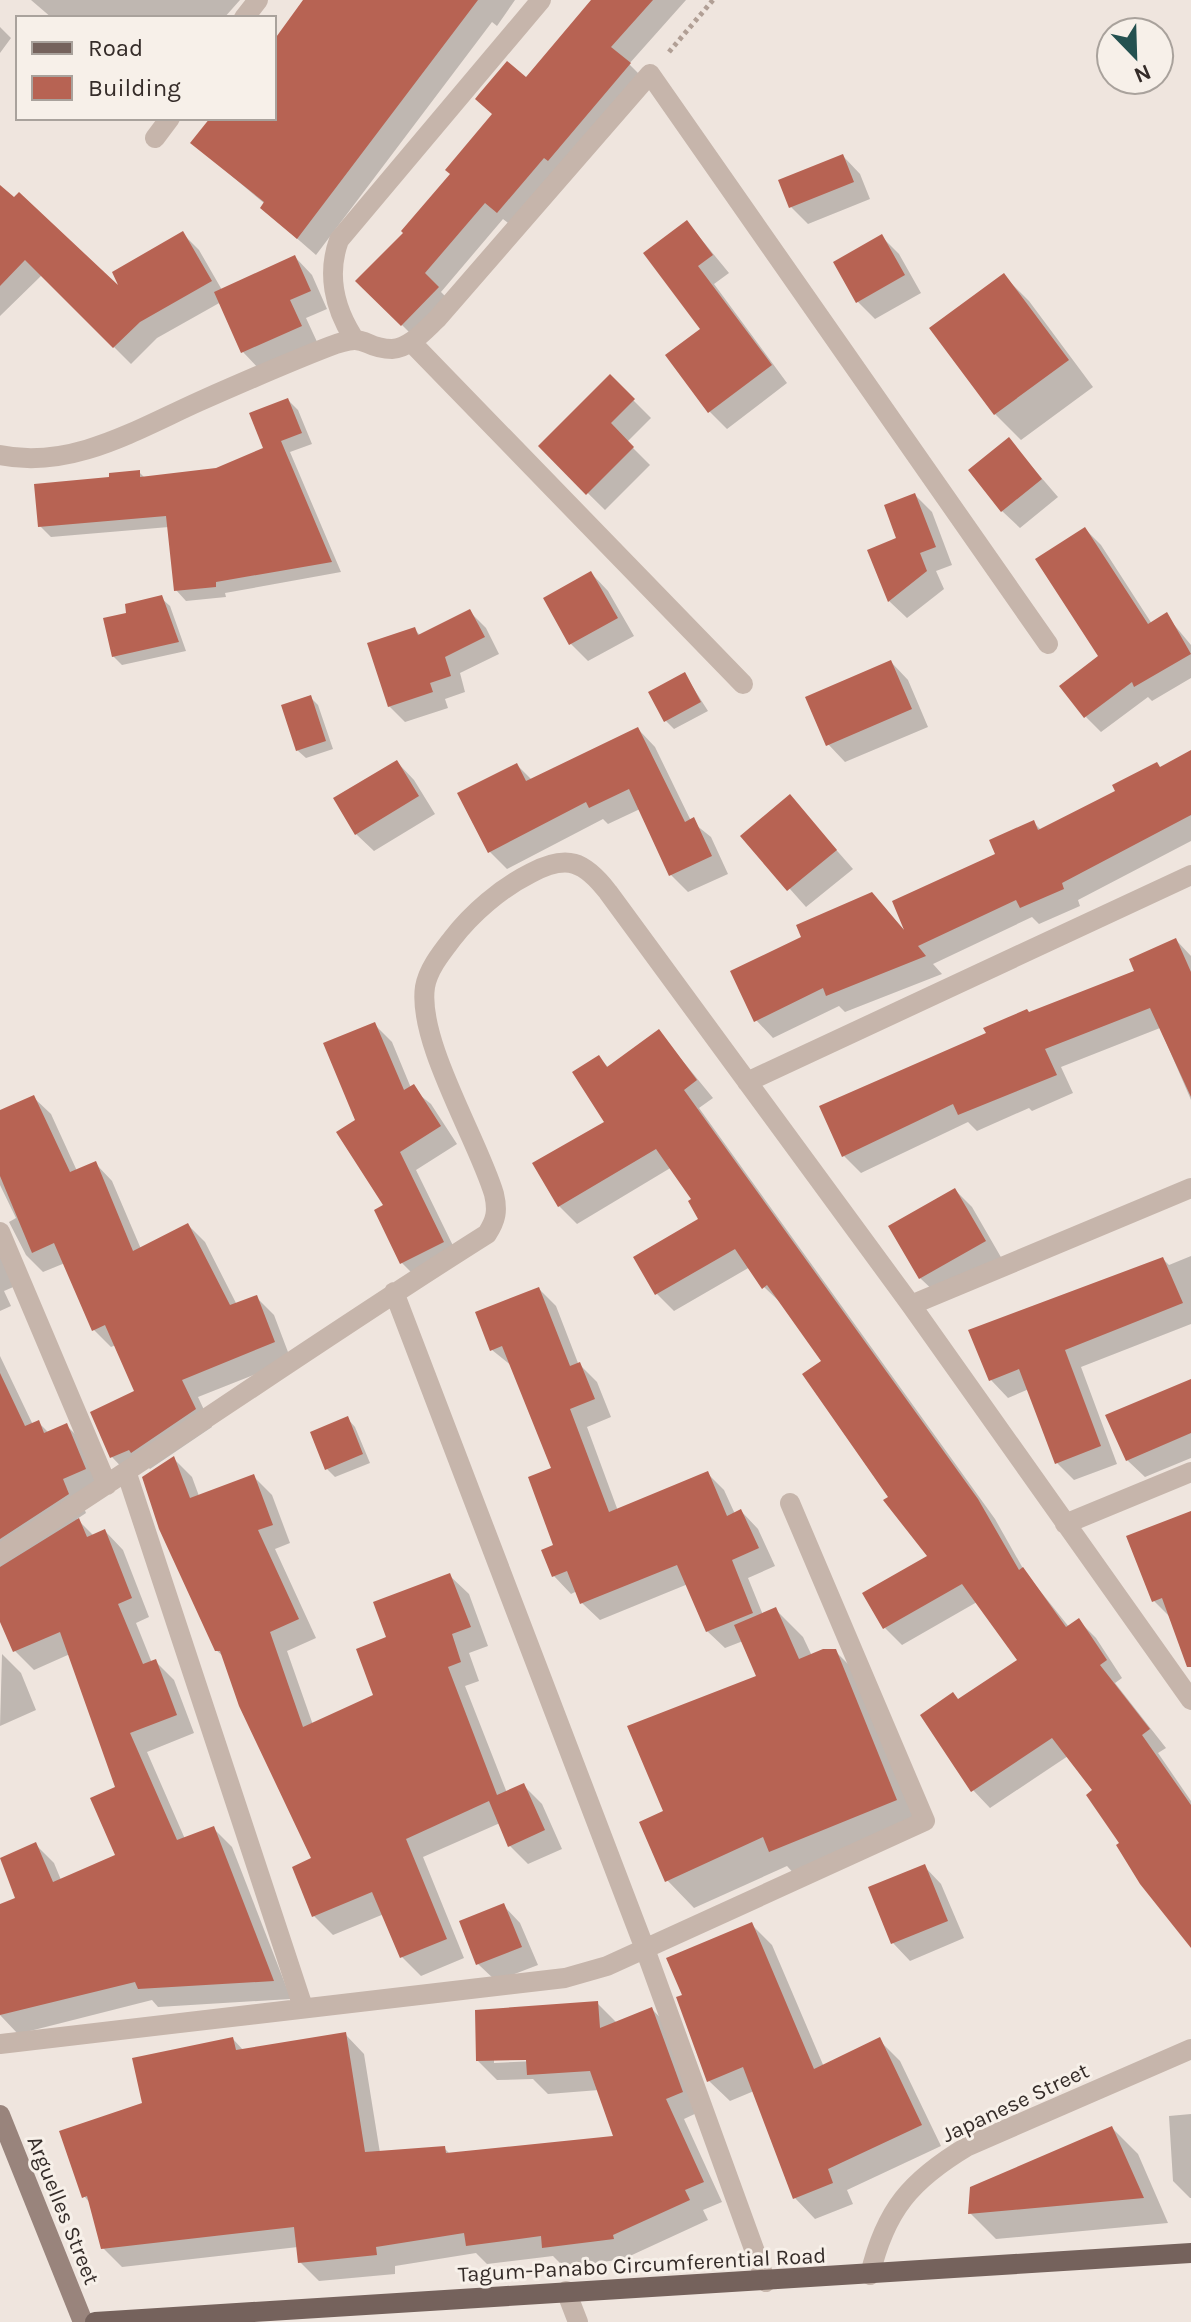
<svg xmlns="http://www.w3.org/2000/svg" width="1191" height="2322" viewBox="0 0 1191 2322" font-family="Karla,sans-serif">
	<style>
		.shadow { fill: #0003; fill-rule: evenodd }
		.building { fill: #b76353 }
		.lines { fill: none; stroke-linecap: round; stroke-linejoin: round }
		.path { stroke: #b19f95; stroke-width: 5; stroke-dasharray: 4 4; stroke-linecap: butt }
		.street { stroke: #c6b5ab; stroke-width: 20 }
		.secondary { stroke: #99847c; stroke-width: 20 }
		.primary { stroke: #75625c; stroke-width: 20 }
		.labels { text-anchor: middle; stroke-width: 6; stroke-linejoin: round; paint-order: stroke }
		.street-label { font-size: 22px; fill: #352c29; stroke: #f7f0e9 }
	</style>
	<rect width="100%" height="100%" fill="#efe5de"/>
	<!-- shadow -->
	<path class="shadow" d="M31,0H240L224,18H52Z
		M305,0H515L497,26L492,22L316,255L262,208L265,204L193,143L213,118H274V43Z
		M594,0H686L629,64L647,82L516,229L503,219L441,292L455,306L419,342L358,281L406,233Z
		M0,27L11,38L0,53Z
		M843,156L860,174L870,199L808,224L791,207Z
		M0,187L124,293L183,234L199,250L222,290L295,257L312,275L327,309L306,318L318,344L260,370L243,352L221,302L157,338L131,364L42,275L0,316Z
		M687,222L729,273L714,284L787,383L727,429L709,411L703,330Z
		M882,237L899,254L921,293L875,319L857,301Z
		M1004,276L1029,301L1093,387L1021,440L995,414L931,329Z
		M610,377L651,418L627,442L650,465L605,510L540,446Z
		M288,400L298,410L312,444L290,452L341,572L225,593L226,597L186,601L176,590L169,527L51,537L40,526L111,479L139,472L146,479L217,469L265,449Z
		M1009,440L1058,497L1020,528L1002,511Z
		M915,495L932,512L952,565L936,571L944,589L907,618L889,601L870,551L899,539Z
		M1085,529L1101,545L1152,624L1166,615L1191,645V678L1152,701L1148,697L1101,732L1086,717L1101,657Z
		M591,573L608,591L634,636L588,661L571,644Z
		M161,598L170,606L186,651L122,665L113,656L129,614Z
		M470,612L486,628L499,654L460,673L465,692L445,699L448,708L405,722L389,706L415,630L421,636Z
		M891,662L908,680L928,727L845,762L828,744Z
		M685,675L708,711L674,729L666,721Z
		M310,697L318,705L333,749L306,758L297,750Z
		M638,729L655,747L691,821L711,837L728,874L688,892L671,875L640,809L608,824L603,819L507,869L489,851L517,765L532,780Z
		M1191,753V841L1078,900L1080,906L1039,924L1032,917L933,964L942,974L845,1012L839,1006L773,1038L756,1020L803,938L872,894L906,932L1033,822L1041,830Z
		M397,762L414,780L435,814L374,851L356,834Z
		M790,797L853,869L806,907L743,836Z
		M1176,940L1191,956V1100L1160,1028L1061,1067L1073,1093L1032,1111L1029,1108L977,1131L968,1122L861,1173L844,1156L1030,1014L1137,972Z
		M374,1024L392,1042L411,1088L431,1104L457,1144L416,1170L460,1260L419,1280L402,1263L358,1121Z
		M659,1032L713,1098L699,1108L995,1519L1025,1572L1069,1627L1079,1621L1096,1638L1122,1678L1115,1683L1166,1748L1158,1753L1191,1801V1945L1122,1843L1095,1791L1068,1756L990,1808L973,1790L959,1701L1020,1660L977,1602L902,1645L885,1628L930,1557L890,1497L824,1361L782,1304L764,1287L750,1267L674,1311L657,1294L701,1220L694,1199L672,1167L577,1224L559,1206L607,1122L598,1057L609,1068Z
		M33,1097L51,1114L77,1171L95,1163L112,1181L141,1249L188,1225L205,1242L237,1305L256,1297L274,1315L291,1360L198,1397L212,1427L150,1469L147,1466L129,1475L112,1457L137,1392L116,1345L111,1347L94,1330L65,1263L43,1272L26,1255L9,1222L16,1218L0,1185V1113Z
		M955,1190L972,1207L1002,1259L938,1295L920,1278Z
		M0,1246L18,1285L4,1291L11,1306L0,1311Z
		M1191,1256V1324L1081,1367L1117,1464L1074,1480L1056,1462L1029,1389L1008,1398L991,1380L1163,1259L1169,1265Z
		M539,1289L556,1306L578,1363L597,1382L611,1417L587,1427L618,1511L707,1473L724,1490L735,1514L741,1511L758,1529L775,1566L748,1578L763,1615L776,1610L803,1637L812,1656L835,1651L863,1679L923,1828L798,1878L787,1866L694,1908L667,1880L666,1812L759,1677L743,1641L725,1648L707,1631L688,1584L600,1620L582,1603L577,1591L571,1594L554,1576L544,1551L556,1546L554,1469L512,1366L492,1350Z
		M0,1356L33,1425L38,1422L49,1433L66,1425L85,1444L103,1488L80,1498L86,1513L77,1519L94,1536L105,1531L123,1550L149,1617L136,1623L152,1663L155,1661L174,1680L194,1733L147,1752L185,1839L213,1828L232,1847L291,1999L158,2007L152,2000L18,2034L0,2015V1906L18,1899L36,1845L54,1863L61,1880L118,1856V1788L70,1654L34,1670L15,1651L0,1617Z
		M1191,1381V1458L1145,1477L1127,1460Z
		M347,1418L355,1427L370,1463L335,1477L327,1469Z
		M173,1458L192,1477L199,1496L253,1476L272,1495L290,1543L275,1549L316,1638L287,1651L313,1725L376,1697L388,1639L450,1576L469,1594L488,1646L469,1653L479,1681L465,1686L507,1793L524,1786L542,1804L562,1849L528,1864L510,1846L500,1823L423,1857L464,1958L421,1976L402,1957L384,1914L333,1935L314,1916V1860L224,1657L216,1650Z
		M1191,1513V1654L1171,1618L1154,1601Z
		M2,1654L21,1673L36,1710L0,1726Z
		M924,1866L941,1884L964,1938L910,1961L893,1943Z
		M503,1905L520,1923L538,1965L496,1981L478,1964Z
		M751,1924L772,1945L824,2067L879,2040L900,2061L941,2146L847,2190L853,2204L815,2219L795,2198L754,2091L730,2101L709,2081Z
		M597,2003L617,2023L652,2009L671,2029L701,2111L684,2119L722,2202L703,2210L708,2220L632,2255V2258L564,2267L553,2256L487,2264L476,2253L395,2266V2274L319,2281L300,2262L298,2247L122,2267L103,2248L91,2204L84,2196L144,2104L233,2039L244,2051L345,2034L364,2054L380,2153L444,2148L451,2155L615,2138L599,2090L548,2094L533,2079L497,2080L478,2061ZM536,2057V2061L494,2063V2059Z
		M1191,2114V2198H1190L1173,2181L1169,2116Z
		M1112,2128L1138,2154L1168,2223L996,2239L970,2213Z"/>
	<!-- building -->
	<path class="building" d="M303,0H478L297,239L260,208L264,202L190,143L210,118H274V40Z
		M591,0H653L611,47L631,63L548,161L544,158L497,213L485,203L425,273L439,287L401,326L355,281L403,233L401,231L450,174L445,170L492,114L475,99L479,94L507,61L526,77Z
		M843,154L854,182L789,208L778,180Z
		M0,185L14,197L19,192L118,285L112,272L183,231L212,281L140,322L113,348L25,260L0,286Z
		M687,220L713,255L698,266L772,365L708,413L665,355L700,329L643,253Z
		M882,234L905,275L856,303L833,262Z
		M295,255L311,291L290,300L302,326L241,353L214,292Z
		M1004,273L1069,360L994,415L929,328Z
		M610,374L635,399L611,423L634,447L586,495L538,446Z
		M288,398L302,433L281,441L332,562L216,582V587L174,591L166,516L38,527L34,484L109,477V473L140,470V477L216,468L263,448L249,413Z
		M1009,437L1042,479L1001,512L968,470Z
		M915,493L936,547L920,553L927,571L888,602L867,550L896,538L884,505Z
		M1085,527L1148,624L1167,612L1191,654L1134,687L1132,682L1084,718L1059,686L1098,656L1035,559Z
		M591,571L618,618L569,645L543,598Z
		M162,595L179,642L112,657L103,618L126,613L125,604Z
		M470,609L485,637L445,657L451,676L430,683L433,692L388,707L367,643L415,627L418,635Z
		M891,660L912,709L826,746L805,697Z
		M685,672L701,702L664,722L648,692Z
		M311,695L326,741L296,751L281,705Z
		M638,727L685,822L694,817L712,856L669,876L629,789L589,808L586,802L488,853L457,793L517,763L526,781Z
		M1191,750V815L1062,883L1064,889L1020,908L1016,900L918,946L926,956L826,996L823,988L754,1022L730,971L801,937L796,925L872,892L904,930L892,901L995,854L989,840L1034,820L1038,830L1115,791L1112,785L1157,762L1160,767Z
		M397,760L419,796L355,835L333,798Z
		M790,794L837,850L787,891L740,836Z
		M1176,938L1191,972V1097L1150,1008L1045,1049L1057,1075L958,1115L953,1104L842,1157L819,1106L986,1033L983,1028L1027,1009L1029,1012L1134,971L1129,959Z
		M375,1022L404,1090L414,1084L441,1126L400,1152L444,1242L400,1264L374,1210L383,1205L336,1132L355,1120L323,1043Z
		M659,1029L697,1080L684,1090L978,1499L1019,1570L1023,1567L1066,1627L1079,1618L1107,1660L1100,1665L1150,1729L1142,1735L1191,1805V1948L1140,1884L1116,1845L1119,1843L1086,1795L1092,1790L1052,1738L971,1792L920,1715L953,1692L958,1699L1017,1660L962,1584L883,1629L862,1593L927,1556L883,1500L888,1497L802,1374L821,1361L767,1285L762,1289L735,1249L655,1295L633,1257L698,1219L688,1201L691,1199L656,1149L558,1207L532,1163L604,1122L572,1072L599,1055L607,1067Z
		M34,1095L70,1172L96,1161L133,1251L188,1223L230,1305L257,1295L275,1342L182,1380L196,1409L131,1453L129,1450L110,1458L90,1412L134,1391L105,1325L92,1331L54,1243L32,1253L0,1176V1110Z
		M955,1188L986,1241L919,1279L888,1226Z
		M1163,1257L1183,1303L1065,1350L1101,1446L1055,1464L1019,1369L989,1381L968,1330Z
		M539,1287L570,1366L580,1362L595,1399L570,1409L609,1512L708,1471L727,1516L741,1509L759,1548L732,1560L753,1613L706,1632L677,1565L580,1604L567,1571L552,1577L541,1550L553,1545L528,1477L551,1468L502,1346L490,1351L475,1312Z
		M0,1373L25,1426L39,1420L44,1433L67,1423L86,1469L63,1479L69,1494L0,1539Z
		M1191,1379V1433L1126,1461L1105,1415Z
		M348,1416L363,1454L325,1470L310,1432Z
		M174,1456L190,1498L254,1474L273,1525L258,1530L299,1619L270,1632L303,1727L373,1695L356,1649L386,1637L373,1602L450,1573L471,1627L452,1634L461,1662L448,1667L497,1795L524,1783L545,1830L508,1847L489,1801L406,1839L447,1939L400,1958L372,1892L312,1917L292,1867L311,1858L239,1706L220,1651H215L159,1529L142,1477Z
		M1191,1511V1667H1187L1162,1598L1152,1602L1126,1536Z
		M79,1518L87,1537L105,1529L132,1598L118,1604L143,1664L156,1659L177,1715L130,1733L177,1840L214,1826L274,1981L138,1989L135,1982L0,2015V1904L15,1898L0,1858L36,1842L53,1882L115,1855L90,1798L115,1787L60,1632L13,1652L0,1622V1567Z
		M776,1607L799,1659L823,1649H836L897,1800L769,1852L763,1837L665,1882L639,1822L663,1811L627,1726L756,1676L734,1625Z
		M925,1864L948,1921L891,1944L868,1887Z
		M504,1903L522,1947L476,1965L459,1921Z
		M752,1922L814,2069L880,2037L922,2125L828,2169L833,2183L793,2199L743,2067L707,2082L676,1997L682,1995L666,1958Z
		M598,2001L600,2028L652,2007L683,2092L666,2099L704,2182L685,2190L690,2200L613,2235L614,2239L542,2248L541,2236L466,2246L464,2233L376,2247L377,2255L298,2263L294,2227L101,2249L87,2196L82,2198L59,2131L142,2103L132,2058L233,2037L236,2050L346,2032L365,2152L445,2146L446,2153L613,2136L590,2071L527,2075L526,2060L476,2061L475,2010Z
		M1112,2126L1144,2198L968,2214L970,2187Z"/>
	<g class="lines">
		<!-- path -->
		<path class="path" d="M669,52L713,0"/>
		<!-- street -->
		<path class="street" d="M244,18L258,0
			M155,138L170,118
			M353,337C334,307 327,273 339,240L541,0
			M411,342L743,684
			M0,455C70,470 136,430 198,402C241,383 284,364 328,347C370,330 360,349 392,349C410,348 425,330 437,319L650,74L1048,644
			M747,1082L1191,875
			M0,1232L107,1485
			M394,1292L645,1949L766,2282
			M911,1305L1191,1188
			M127,1474L303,2007
			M1065,1524L1191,1472
			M0,1554C164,1449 322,1338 487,1234C496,1220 498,1211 494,1194C478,1140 417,1041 425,987C428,969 442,952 452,939C472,913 501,888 531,873C567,854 584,861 608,892L911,1305L1191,1700
			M0,2044L565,1978L607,1966L925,1821L790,1503
			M870,2275C885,2210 911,2180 968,2146L1191,2049
			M566,2291L578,2322"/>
		<!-- secondary -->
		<path class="secondary" d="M0,2115L83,2322"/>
		<!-- primary -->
		<path class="primary" d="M95,2322L1191,2253"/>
	</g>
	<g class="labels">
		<!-- street labels -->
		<g class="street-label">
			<text transform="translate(1015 2102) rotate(-25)" y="8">Japanese Street</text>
			<text transform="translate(64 2210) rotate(68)" y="8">Arguelles Street</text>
			<text transform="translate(642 2264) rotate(-3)" y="8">Tagum-Panabo Circumferential Road</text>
		</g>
	</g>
	<!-- legend -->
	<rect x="16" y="16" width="260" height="104" fill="#f7f0e9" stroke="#a9a29c" stroke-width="2"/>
	<rect x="32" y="42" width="40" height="12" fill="#75625c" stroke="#a9a29c" stroke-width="2"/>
	<text x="88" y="56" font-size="24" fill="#352c29">Road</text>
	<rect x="32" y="76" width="40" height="24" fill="#b76353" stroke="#a9a29c" stroke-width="2"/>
	<text x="88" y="96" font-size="24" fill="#352c29">Building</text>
	<!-- north arrow -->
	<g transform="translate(1135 56) rotate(157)"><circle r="38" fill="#f7f0e9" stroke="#a9a29c" stroke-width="2"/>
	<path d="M0-6L14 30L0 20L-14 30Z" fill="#245150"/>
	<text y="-12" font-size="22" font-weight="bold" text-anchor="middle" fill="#352c29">N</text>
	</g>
</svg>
